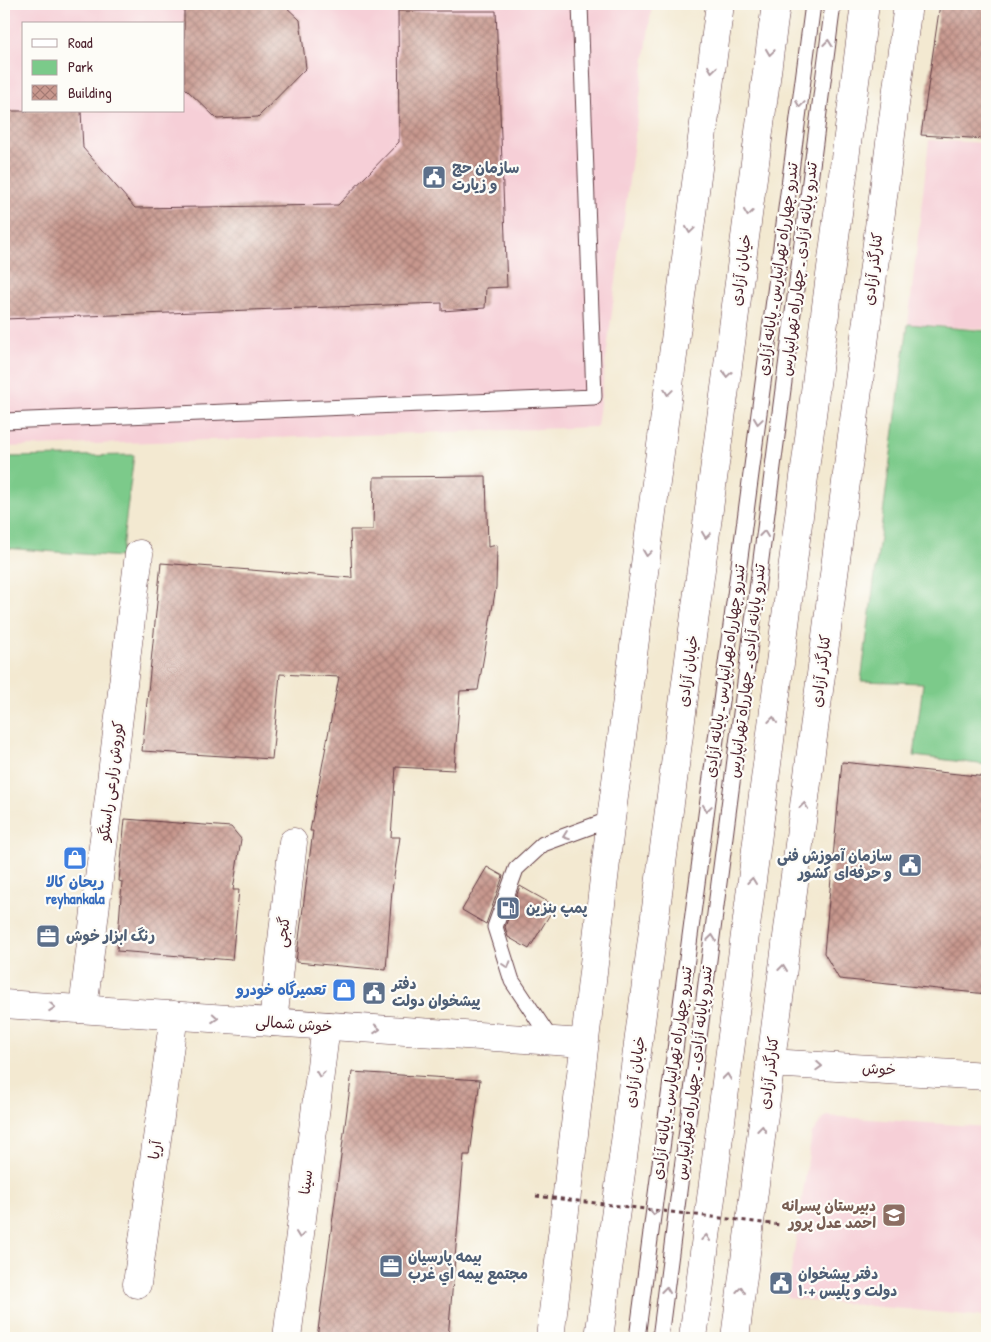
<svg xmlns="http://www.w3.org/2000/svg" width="991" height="1342" viewBox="0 0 991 1342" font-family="'Patrick Hand','Playpen Sans Arabic',sans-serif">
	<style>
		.built { fill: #f6cfd7; fill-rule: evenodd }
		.green { fill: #7bca8a; stroke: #62745a }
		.building { fill: url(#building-cross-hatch) }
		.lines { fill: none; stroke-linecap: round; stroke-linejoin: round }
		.service-casing { stroke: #633d44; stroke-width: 17 }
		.minor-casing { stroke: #633d44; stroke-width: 29 }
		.secondary-casing { stroke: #633d44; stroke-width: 29 }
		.primary-casing { stroke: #633d44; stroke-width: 29 }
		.service { stroke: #fff; stroke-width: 15 }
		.minor { stroke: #fff; stroke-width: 28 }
		.secondary { stroke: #fff; stroke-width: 28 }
		.primary { stroke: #fff; stroke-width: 28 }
		.path-bridge { stroke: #633d44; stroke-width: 3; stroke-dasharray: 4 4; stroke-linecap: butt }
		.oneway { stroke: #ae9aa0 }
		.labels { text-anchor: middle; stroke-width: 4.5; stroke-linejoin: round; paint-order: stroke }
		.service-label { font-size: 15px; font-weight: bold; fill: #4e5e75; stroke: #fdfcf7; text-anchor: start }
		.street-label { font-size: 15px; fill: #4a1f2b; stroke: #fdfcf7 }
		.shop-label { font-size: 15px; font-weight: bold; fill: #366cbe; stroke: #fdfcf7 }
		.education-label { font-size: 15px; font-weight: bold; fill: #785e54; stroke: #fdfcf7; text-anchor: end }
	</style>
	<defs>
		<pattern id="building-cross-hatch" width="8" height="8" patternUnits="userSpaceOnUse" patternTransform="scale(1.25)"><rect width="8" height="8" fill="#c8988e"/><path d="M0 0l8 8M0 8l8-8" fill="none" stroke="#a47b74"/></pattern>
	</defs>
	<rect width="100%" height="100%" fill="#fdfcf7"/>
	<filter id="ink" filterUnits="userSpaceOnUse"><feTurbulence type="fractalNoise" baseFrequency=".02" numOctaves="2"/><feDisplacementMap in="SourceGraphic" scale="10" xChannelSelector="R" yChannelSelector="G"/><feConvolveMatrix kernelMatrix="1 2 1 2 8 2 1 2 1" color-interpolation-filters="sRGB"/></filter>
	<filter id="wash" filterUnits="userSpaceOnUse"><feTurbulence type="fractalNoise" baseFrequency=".0096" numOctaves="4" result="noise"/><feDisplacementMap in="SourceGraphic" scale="20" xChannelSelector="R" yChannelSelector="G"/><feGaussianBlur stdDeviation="1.12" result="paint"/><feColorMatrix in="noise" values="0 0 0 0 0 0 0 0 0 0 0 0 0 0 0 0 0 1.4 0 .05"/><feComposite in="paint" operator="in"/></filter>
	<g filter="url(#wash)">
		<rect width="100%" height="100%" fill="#f3e9d1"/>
		<!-- built -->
		<path class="built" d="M4,4H652L597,427L4,447ZM24,24H184V111H24Z
			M929,140L987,143V329L908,324Z
			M826,1116L987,1127V1317L787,1298L812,1133Z"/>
		<!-- green -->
		<path class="green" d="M908,324L987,331V765L914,756L923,683L861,681Z
			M134,455L121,557L4,548V457Z"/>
		<g id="blocks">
			<!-- building -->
			<path class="building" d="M184,4H283L300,20L306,68L258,117L217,119L184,87Z
				M940,4H987V139L921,135Z
				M398,11H496L507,287L486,288L485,308L442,311V303L4,319V111H81L83,148L135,208L338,205L399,142Z
				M486,476L488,547L497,545L496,587L478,690L460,691L454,770L396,767L391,837H400L392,890L386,970L296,962L313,831H310L339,677L280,674L272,759L142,751L161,563L352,578L350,530H373L374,477Z
				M842,762L987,777V994L839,979L824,953Z
				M125,819L231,827L241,839L233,890H239L232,960L117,951L122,882L119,881Z
				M487,867L503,876L486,924L462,910Z
				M520,886L555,906L529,949L508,937L505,927Z
				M352,1072L480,1080L470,1155H464L448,1338H317Z"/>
		</g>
	</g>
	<g filter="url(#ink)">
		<use href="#blocks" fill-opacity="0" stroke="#633d44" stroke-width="1"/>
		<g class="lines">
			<!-- service casing -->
			<g class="service-casing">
				<path id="service" d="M4,421L594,397L580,4
					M552,1041L512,981L495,927L516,869L543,844L611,819
					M637,1338L813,4
					M660,1338L833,4"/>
			</g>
			<!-- minor casing -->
			<g class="minor-casing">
				<path id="minor" d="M83,1009L139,554
					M273,1022L293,842
					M137,1284L174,1015
					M287,1338L326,1026"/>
			</g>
			<!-- secondary casing -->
			<g class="secondary-casing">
				<path id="secondary" d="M4,1004L584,1043
					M770,1063L987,1076
					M550,1338L611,819L720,4
					M735,1338L908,4"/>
			</g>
			<!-- primary casing -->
			<g class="primary-casing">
				<path id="primary" d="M599,1338L776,4
					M693,1338L865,4"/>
			</g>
			<!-- service -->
			<use href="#service" class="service"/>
			<!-- minor -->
			<use href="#minor" class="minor"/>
			<!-- secondary -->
			<use href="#secondary" class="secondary"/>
			<!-- primary -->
			<use href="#primary" class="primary"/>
			<!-- path-bridge -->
			<path class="path-bridge" d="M536,1196L780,1225"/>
		</g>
		<!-- one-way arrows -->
		<defs><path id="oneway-chevron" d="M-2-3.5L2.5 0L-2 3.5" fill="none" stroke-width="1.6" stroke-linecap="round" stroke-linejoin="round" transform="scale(1.25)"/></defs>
		<g class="oneway">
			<use href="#oneway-chevron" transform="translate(828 43) rotate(-83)"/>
			<use href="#oneway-chevron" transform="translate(770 52) rotate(98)"/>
			<use href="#oneway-chevron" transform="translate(712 69) rotate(98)"/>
			<use href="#oneway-chevron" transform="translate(800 104) rotate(98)"/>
			<use href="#oneway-chevron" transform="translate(748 213) rotate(98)"/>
			<use href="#oneway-chevron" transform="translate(690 230) rotate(98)"/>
			<use href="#oneway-chevron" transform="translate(727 374) rotate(98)"/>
			<use href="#oneway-chevron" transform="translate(668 392) rotate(98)"/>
			<use href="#oneway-chevron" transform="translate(758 421) rotate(98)"/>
			<use href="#oneway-chevron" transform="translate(764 534) rotate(-83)"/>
			<use href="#oneway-chevron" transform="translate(706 535) rotate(98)"/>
			<use href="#oneway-chevron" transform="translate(647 553) rotate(98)"/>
			<use href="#oneway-chevron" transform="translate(773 720) rotate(-83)"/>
			<use href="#oneway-chevron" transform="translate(804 806) rotate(-83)"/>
			<use href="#oneway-chevron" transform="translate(707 808) rotate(98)"/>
			<use href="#oneway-chevron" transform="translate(566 836) rotate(160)"/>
			<use href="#oneway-chevron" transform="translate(752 881) rotate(-83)"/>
			<use href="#oneway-chevron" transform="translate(712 938) rotate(-83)"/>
			<use href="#oneway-chevron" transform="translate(507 965) rotate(72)"/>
			<use href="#oneway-chevron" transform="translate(783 968) rotate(-83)"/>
			<use href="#oneway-chevron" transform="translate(52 1007) rotate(4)"/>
			<use href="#oneway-chevron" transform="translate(215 1018) rotate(4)"/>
			<use href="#oneway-chevron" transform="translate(377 1029) rotate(4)"/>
			<use href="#oneway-chevron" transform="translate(819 1066) rotate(3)"/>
			<use href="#oneway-chevron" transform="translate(320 1074) rotate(97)"/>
			<use href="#oneway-chevron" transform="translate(727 1077) rotate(-83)"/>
			<use href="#oneway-chevron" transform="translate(762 1129) rotate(-83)"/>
			<use href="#oneway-chevron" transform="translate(654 1212) rotate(98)"/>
			<use href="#oneway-chevron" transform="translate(300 1235) rotate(97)"/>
			<use href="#oneway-chevron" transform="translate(706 1238) rotate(-83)"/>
			<use href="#oneway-chevron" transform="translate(666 1290) rotate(-83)"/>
			<use href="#oneway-chevron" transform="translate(741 1290) rotate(-83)"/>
		</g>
	</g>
	<!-- icons -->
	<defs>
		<g id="civic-square" transform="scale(1.25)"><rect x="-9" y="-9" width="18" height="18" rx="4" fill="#5c6f8a" stroke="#fdfcf7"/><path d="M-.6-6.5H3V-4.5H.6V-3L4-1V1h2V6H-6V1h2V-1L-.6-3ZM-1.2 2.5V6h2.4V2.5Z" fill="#fff"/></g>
		<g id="shop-square" transform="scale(1.25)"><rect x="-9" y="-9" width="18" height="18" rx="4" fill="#3f7fe0" stroke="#fdfcf7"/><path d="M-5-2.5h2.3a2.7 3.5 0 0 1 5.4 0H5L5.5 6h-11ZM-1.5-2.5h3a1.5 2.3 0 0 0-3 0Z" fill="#fff"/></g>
		<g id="fuel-square" transform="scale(1.25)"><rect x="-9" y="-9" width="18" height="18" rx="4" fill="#5c6f8a" stroke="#fdfcf7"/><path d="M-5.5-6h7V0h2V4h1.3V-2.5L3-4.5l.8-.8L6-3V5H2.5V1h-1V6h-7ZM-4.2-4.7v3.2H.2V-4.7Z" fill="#fff"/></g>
		<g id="office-square" transform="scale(1.25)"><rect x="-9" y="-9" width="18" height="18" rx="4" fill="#5c6f8a" stroke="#fdfcf7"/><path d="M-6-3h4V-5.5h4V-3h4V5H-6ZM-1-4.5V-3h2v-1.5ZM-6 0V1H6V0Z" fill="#fff"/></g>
		<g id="school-square" transform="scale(1.25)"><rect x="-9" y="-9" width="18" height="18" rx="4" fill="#8d6e63" stroke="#fdfcf7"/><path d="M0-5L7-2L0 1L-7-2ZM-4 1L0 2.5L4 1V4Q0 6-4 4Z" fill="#fff"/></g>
	</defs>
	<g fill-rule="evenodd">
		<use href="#civic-square" x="434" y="177"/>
		<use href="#shop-square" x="75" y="858"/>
		<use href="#civic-square" x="910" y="865"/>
		<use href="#fuel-square" x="508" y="908"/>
		<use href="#office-square" x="48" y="936"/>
		<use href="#shop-square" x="344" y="990"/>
		<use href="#civic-square" x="374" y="993"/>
		<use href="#school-square" x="894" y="1215"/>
		<use href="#office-square" x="391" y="1266"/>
		<use href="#civic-square" x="781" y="1283"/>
	</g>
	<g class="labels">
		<!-- service labels -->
		<g class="service-label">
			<text x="452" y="173">سازمان حج<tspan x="452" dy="17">و زیارت</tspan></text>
			<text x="892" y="861" text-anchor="end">سازمان آموزش فنی<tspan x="892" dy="17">و حرفه‌ای کشور</tspan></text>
			<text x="526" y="913">پمپ بنزین</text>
			<text x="66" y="941">رنگ ابزار خوش</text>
			<text x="392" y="989">دفتر<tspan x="392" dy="17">پیشخوان دولت</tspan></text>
			<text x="408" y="1262">بيمه پارسيان<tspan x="408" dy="17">مجتمع بيمه اي غرب</tspan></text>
			<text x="798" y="1279">دفتر پیشخوان<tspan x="798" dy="17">دولت و پلیس +۱۰</tspan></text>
		</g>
		<!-- street labels -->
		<g class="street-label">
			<text transform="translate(778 269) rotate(-82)" y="5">تندرو چهارراه تهرانپارس ـ پایانه آزادی</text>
			<text transform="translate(799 269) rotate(-83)" y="5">تندرو پایانه آزادی ـ چهارراه تهرانپارس</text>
			<text transform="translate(873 269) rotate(-83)" y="5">کنارگذر آزادی</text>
			<text transform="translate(741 270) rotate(-82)" y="5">خیابان آزادی</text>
			<text transform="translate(688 671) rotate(-82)" y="5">خیابان آزادی</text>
			<text transform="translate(725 671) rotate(-82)" y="5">تندرو چهارراه تهرانپارس ـ پایانه آزادی</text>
			<text transform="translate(747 671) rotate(-83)" y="5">تندرو پایانه آزادی ـ چهارراه تهرانپارس</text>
			<text transform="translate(821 671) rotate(-83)" y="5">کنارگذر آزادی</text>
			<text transform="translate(111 781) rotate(-83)" y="5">کوروش زارعی راستگو</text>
			<text transform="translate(283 932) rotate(-84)" y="5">گنجی</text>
			<text transform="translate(294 1024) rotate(4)" y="5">خوش شمالی</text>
			<text transform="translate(879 1069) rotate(3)" y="5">خوش</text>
			<text transform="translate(635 1072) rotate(-82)" y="5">خیابان آزادی</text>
			<text transform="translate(672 1073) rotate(-82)" y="5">تندرو چهارراه تهرانپارس ـ پایانه آزادی</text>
			<text transform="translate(694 1073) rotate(-83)" y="5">تندرو پایانه آزادی ـ چهارراه تهرانپارس</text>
			<text transform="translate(769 1073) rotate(-83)" y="5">کنارگذر آزادی</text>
			<text transform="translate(155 1150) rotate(-82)" y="5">آریا</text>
			<text transform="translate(306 1182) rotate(-83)" y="5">سینا</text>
		</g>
		<!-- shop labels -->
		<g class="shop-label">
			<text x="75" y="887">ریحان کالا<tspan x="75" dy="17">reyhankala</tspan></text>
			<text x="326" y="995" text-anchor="end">تعمیرگاه خودرو</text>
		</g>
		<!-- education labels -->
		<g class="education-label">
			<text x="876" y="1211">دبیرستان پسرانه<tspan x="876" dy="17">احمد عدل پرور</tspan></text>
		</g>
	</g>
	<!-- margin -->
	<rect width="991" height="1342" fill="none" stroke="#fdfcf7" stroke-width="20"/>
	<!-- legend -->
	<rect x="22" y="22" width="162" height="90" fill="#fdfcf7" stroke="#b5a4a5"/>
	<rect x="32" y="39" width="25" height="8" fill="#ffffff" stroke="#b5a4a5"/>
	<text x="68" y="48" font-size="15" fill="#4a1f2b">Road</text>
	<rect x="32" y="60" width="25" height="15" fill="#7bca8a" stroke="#b5a4a5"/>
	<text x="68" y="72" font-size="15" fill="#4a1f2b">Park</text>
	<rect x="32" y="85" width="25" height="15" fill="url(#building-cross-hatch)" stroke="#b5a4a5"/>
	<text x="68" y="98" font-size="15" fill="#4a1f2b">Building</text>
</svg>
